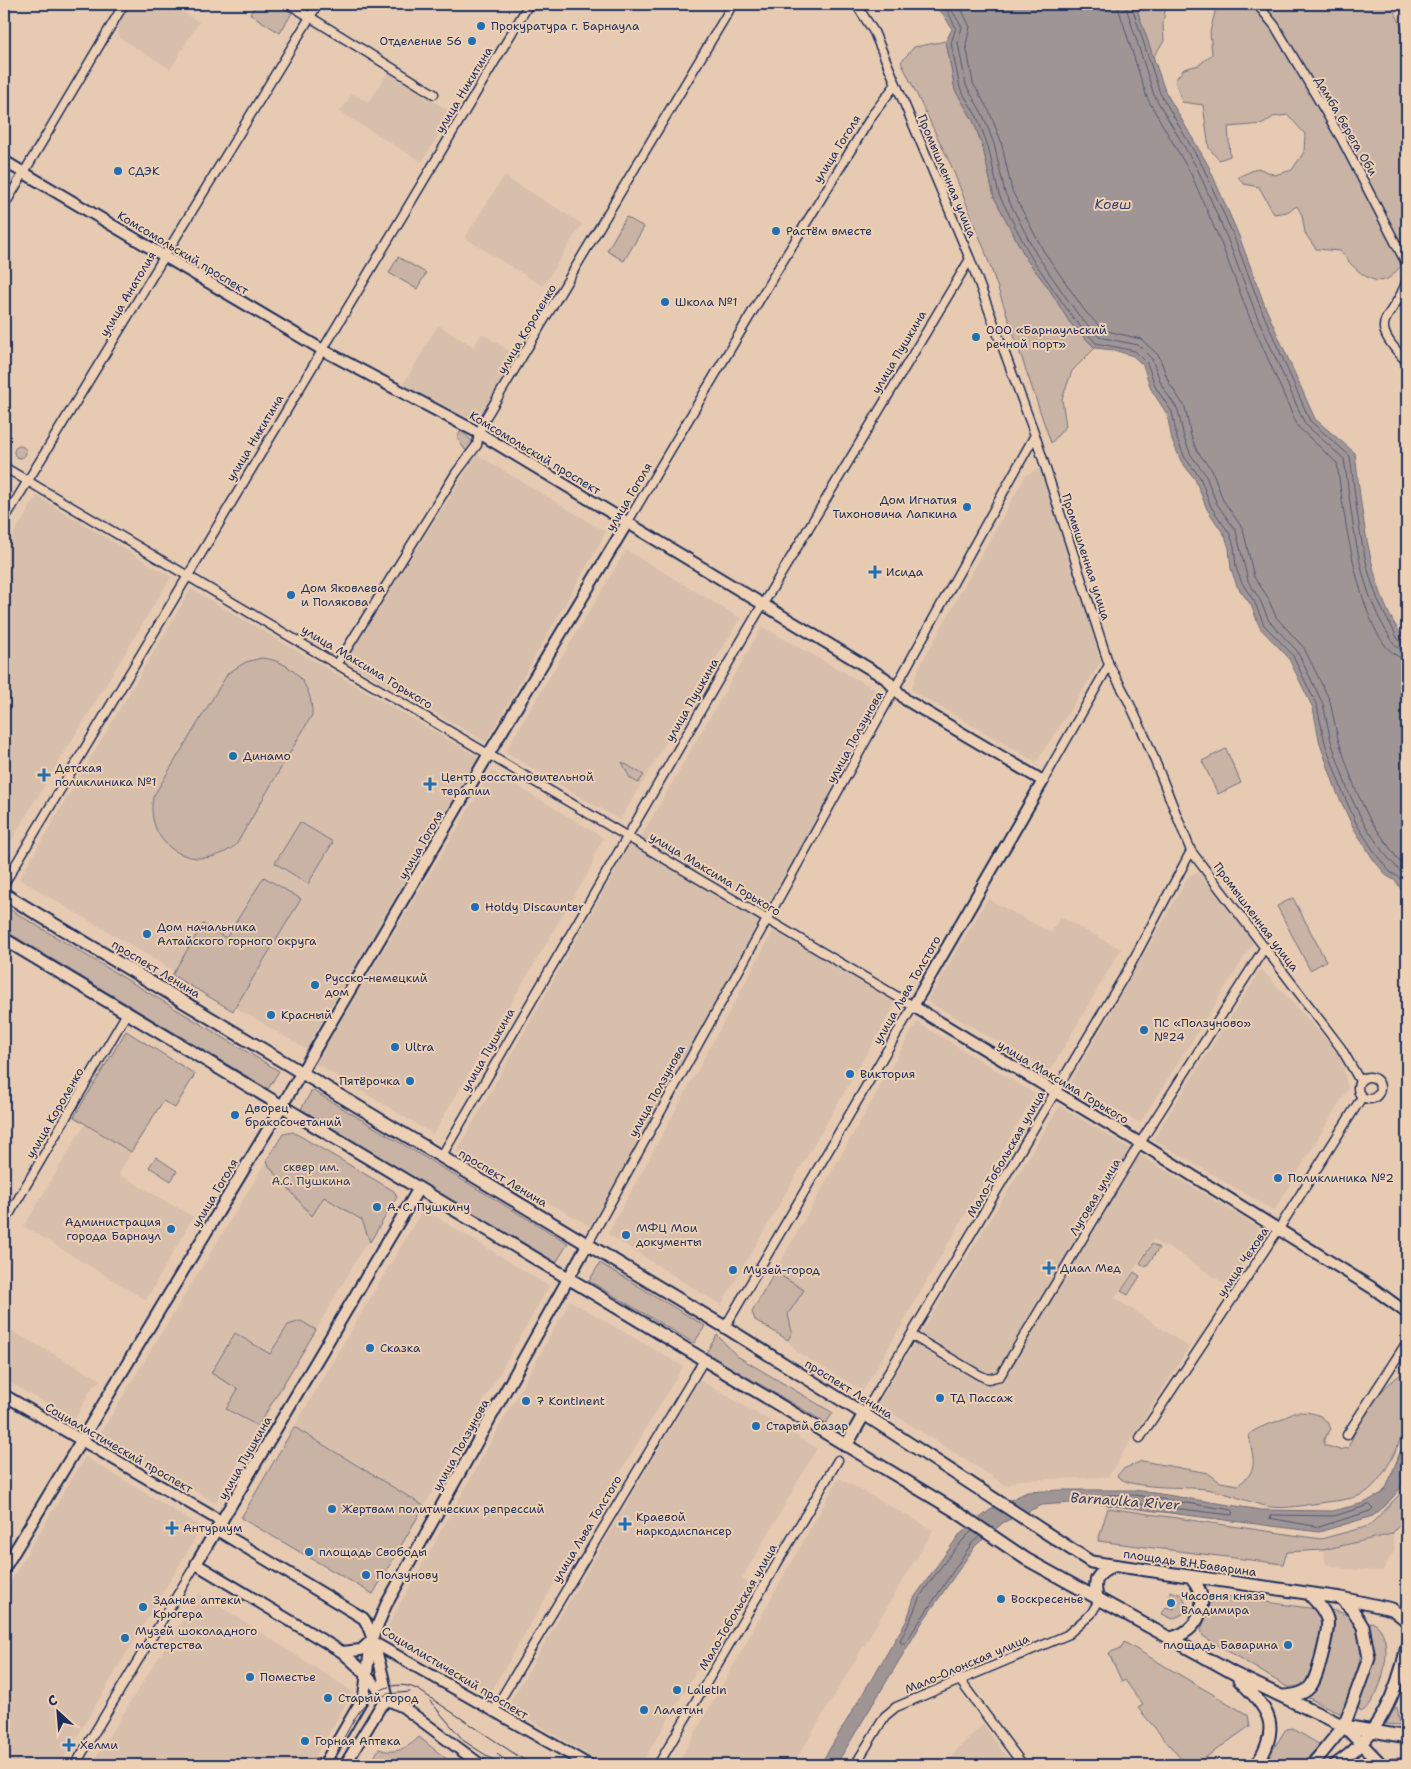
<svg xmlns="http://www.w3.org/2000/svg" width="1411" height="1769" viewBox="0 0 1411 1769" font-family="'Shantell Sans',sans-serif">
	<style>
		.built { fill: #d7bfac }
		.green { fill: #c8b3a5; stroke: #727182 }
		.water { fill: #a09595; stroke: #6b6c7f }
		.lines { fill: none; stroke-linecap: round; stroke-linejoin: round }
		.shore { stroke: #505874; stroke-width: 1 }
		.street-casing { stroke: #1b2f5e; stroke-width: 11 }
		.secondary-casing { stroke: #1b2f5e; stroke-width: 14 }
		.primary-casing { stroke: #1b2f5e; stroke-width: 15 }
		.street { stroke: #eed0b5; stroke-width: 8 }
		.secondary { stroke: #eed0b5; stroke-width: 10 }
		.primary { stroke: #eed0b5; stroke-width: 11 }
		.tram { stroke: #1b2f5e; stroke-width: 1 }
		.poi-dot { fill: #1f6fb2; stroke: #eed0b5; stroke-width: 2 }
		.labels { text-anchor: middle; stroke-width: 4; stroke-linejoin: round; paint-order: stroke }
		.poi-label { font-size: 12px; fill: #1b2f5e; stroke: #eed0b5; text-anchor: start }
		.street-label { font-size: 12px; fill: #1b2f5e; stroke: #eed0b5 }
		.park-label { font-size: 12px; fill: #354369; stroke: #eed0b5 }
		.water-label { font-size: 14px; font-style: italic; fill: #364369; stroke: #eed0b5 }
	</style>
	<rect width="100%" height="100%" fill="#e6cab2"/>
	<filter id="ink" filterUnits="userSpaceOnUse"><feTurbulence type="fractalNoise" baseFrequency=".02" numOctaves="2"/><feDisplacementMap in="SourceGraphic" scale="10" xChannelSelector="R" yChannelSelector="G"/><feConvolveMatrix kernelMatrix="1 2 1 2 8 2 1 2 1" color-interpolation-filters="sRGB"/></filter>
	<g filter="url(#ink)">
		<!-- built -->
		<path class="built" d="M132,4H169L199,22L170,69L120,38L117,26Z
			M388,73L452,113L422,162L340,112L352,94L369,102Z
			M504,176L582,224L543,286L465,238Z
			M438,325L474,347L482,334L516,355L485,410L474,416H463L403,385Z
			M477,455L606,532L486,742L345,661Z
			M1044,467L1101,662L1036,762L911,690L919,668L1026,475Z
			M37,496L171,577L4,852V550Z
			M626,550L740,618L620,820L505,752Z
			M191,589L478,757L306,1049L19,879Z
			M762,627L885,695L767,907L641,837Z
			M492,771L604,838L594,855L592,866L433,1134L315,1063Z
			M630,845L764,921L590,1226L457,1151Z
			M1197,872L1204,876L1254,942L1140,1123L1070,1083L1189,876Z
			M988,899L1051,933L1060,917L1121,949L1050,1071L927,1001Z
			M774,930L896,1003L721,1305L608,1234Z
			M1261,969L1340,1054L1348,1089L1274,1211L1153,1139Z
			M917,1022L1035,1094L863,1391L797,1352L788,1340L755,1320L752,1312Z
			M1060,1106L1265,1231L1229,1287L1166,1245L1164,1247L1153,1240L1115,1298L1189,1347L1108,1477L1017,1480L1007,1486L877,1404Z
			M85,1124L131,1152L119,1174L193,1217L146,1300L24,1226Z
			M267,1160L269,1166L312,1216L324,1197L362,1220L370,1242L364,1247L215,1503L100,1434Z
			M423,1209L549,1286L424,1506L294,1427Z
			M570,1301L683,1366L491,1691L385,1631Z
			M4,1327L101,1380L93,1386L74,1420L4,1379Z
			M699,1380L817,1448L742,1579L749,1583L641,1765H604L508,1706Z
			M85,1457L202,1527L60,1765H4V1592Z
			M839,1478L933,1530L793,1765H677Z
			M1392,1534L1395,1550L1382,1571L1344,1569L1326,1564L1323,1550Z
			M199,1593L353,1692L310,1765H91Z
			M983,1724L1013,1765H945L958,1749Z"/>
		<!-- green -->
		<path class="green" d="M256,4H277L292,13L280,33L250,14Z
			M1135,4H1166L1163,24L1164,41L1153,57Z
			M1217,4H1389C1398,16 1406,32 1405,47C1404,54 1402,61 1403,67C1406,87 1408,84 1400,104L1407,111V262C1399,266 1396,273 1389,278C1371,289 1350,264 1340,251L1316,249L1305,233L1302,215L1297,206L1287,212L1274,214L1259,187L1244,184L1238,177L1258,168L1275,175L1292,170L1304,152L1305,134L1288,115L1273,117L1263,124L1228,127L1230,156L1219,160L1209,148L1203,105L1182,102L1175,80L1184,69L1199,65L1212,54L1210,32Z
			M946,41L955,90L973,120L983,148L994,197L1027,260L1048,287L1070,323L1095,348L1072,371L1062,399L1066,426L1051,443L985,251L951,165L901,62L914,47Z
			M626,217L644,227L624,261L607,251Z
			M398,257L426,273L417,289L389,273Z
			M461,431L472,441V446L466,451L457,438Z
			M14 452a6 6 0 1 1 12 0a6 6 0 1 1-12 0Z
			M261,658C292,660 313,685 312,715L236,845C197,876 144,848 153,797L228,673L246,662Z
			M1226,749L1241,783L1218,794L1202,761Z
			M622,762L644,775L638,783L630,778Z
			M300,822L333,842L308,884L275,863Z
			M264,877L301,899L233,1011L172,975L203,924L226,938Z
			M1293,898L1326,961L1310,970L1277,906Z
			M6,907L279,1071L268,1089L4,930V911Z
			M126,1031L195,1074L175,1108L163,1101L131,1152L74,1117Z
			M312,1090L568,1243L556,1263L301,1109Z
			M293,1132L394,1191L397,1197L370,1242L362,1220L324,1197L312,1216L269,1166L267,1160L283,1134Z
			M156,1157L177,1171L171,1181L149,1167Z
			M1152,1244L1159,1248L1146,1267L1140,1263Z
			M600,1263L705,1326L694,1343L589,1281Z
			M775,1272L804,1290L788,1314L792,1332L788,1340L755,1320L752,1312Z
			M1134,1272L1140,1276L1128,1295L1121,1291Z
			M301,1321L316,1330L258,1426L226,1409L238,1389L211,1373L235,1333L270,1354L288,1325Z
			M717,1335L737,1356L833,1413L826,1423L706,1353Z
			M1404,1372L1407,1373C1407,1386 1409,1402 1407,1415C1404,1438 1383,1485 1361,1495C1349,1500 1333,1501 1320,1503C1304,1505 1287,1509 1271,1507C1248,1503 1228,1492 1205,1489C1184,1486 1130,1490 1117,1476L1123,1469L1142,1461L1208,1473L1220,1482L1238,1485C1262,1469 1251,1456 1249,1434C1266,1422 1277,1425 1293,1412C1310,1412 1324,1412 1331,1429L1324,1439V1445L1340,1450L1348,1448C1361,1417 1376,1391 1404,1372Z
			M294,1427L424,1506L373,1594L241,1518Z
			M1407,1479V1515L1392,1534L1323,1550L1287,1552L1283,1564L1098,1541L1108,1508L1321,1539L1369,1526L1399,1495Z
			M1170,1591L1182,1595L1187,1605L1183,1614L1173,1619L1162,1614L1166,1607L1174,1609L1177,1600L1169,1596Z
			M1216,1595L1316,1609L1325,1625L1312,1675C1304,1684 1299,1688 1287,1687L1203,1636L1201,1629C1206,1620 1208,1598 1216,1595Z
			M1331,1610C1384,1618 1353,1684 1342,1714L1302,1695C1317,1672 1344,1639 1331,1610Z
			M1372,1622C1399,1633 1382,1702 1361,1712L1358,1707L1374,1655L1370,1623Z
			M1124,1642L1248,1715L1250,1726L1195,1765H1186L1138,1708L1143,1705L1125,1680L1122,1682L1109,1653L1121,1648Z
			M1397,1707L1400,1725L1386,1724L1395,1708Z
			M1292,1728L1320,1745L1300,1765H1263L1286,1729Z
			M419,1737L454,1765H369L379,1749C394,1755 408,1748 419,1737Z
			M1407,1757V1765H1391L1385,1759Z"/>
		<!-- water -->
		<path class="water" d="M932,4H1135L1165,91L1208,165L1239,236L1266,309L1315,419L1355,453C1361,507 1367,564 1389,614C1394,624 1401,634 1407,643V899L1396,881L1387,876L1373,859L1353,827L1338,795L1320,744L1313,708L1288,657L1260,628L1251,605L1237,586L1231,569L1229,548L1225,536L1207,509L1195,479L1181,461L1172,440L1167,414L1151,389L1143,365L1133,356L1114,350L1095,348L1070,323L1048,287L1027,260L994,197L983,148L973,120L955,90L946,41L952,29L944,15Z
			M1407,1434V1472L1399,1490L1385,1506L1373,1516L1319,1532L1084,1502L1042,1505L1004,1522L976,1545L923,1621L836,1765H820L907,1620L914,1598L959,1535L990,1510L1027,1492L1061,1490H1135L1261,1510L1333,1511L1364,1503L1382,1493L1387,1486Z"/>
		<g class="lines">
			<!-- shore -->
			<path class="shore" d="M939,4L948,12L956,28L951,43L960,88L977,117L988,146L999,195L1031,257L1074,319L1096,343L1135,351L1147,363L1156,388L1172,412L1177,439L1185,458L1200,477L1211,507L1230,534L1234,546L1236,568L1242,583L1255,603L1264,625L1292,654L1317,706L1325,743L1343,793L1357,825L1377,856L1390,872L1400,878L1407,892
				M948,4L962,27L958,43L966,85L983,115L994,144L1005,193L1036,254L1079,316L1099,337L1138,345L1152,359L1162,386L1178,410L1184,438L1191,455L1205,474L1217,504L1236,531L1248,581L1260,600L1269,621L1297,651L1323,704L1331,741L1348,791L1363,822L1383,852L1407,879
				M959,4L970,27L966,44L973,83L989,111L1001,141L1012,191L1043,250L1085,311L1103,330L1141,339L1159,356L1169,383L1185,407L1191,436L1197,451L1212,470L1223,500L1243,529L1254,577L1267,596L1276,617L1304,648L1330,701L1338,739L1355,788L1369,818L1399,861L1407,867
				M1117,4L1147,98L1191,174L1221,243L1249,316L1298,427L1337,463C1342,500 1360,657 1407,659
				M1125,4L1154,95L1198,170L1228,240L1256,314L1305,424L1344,459C1353,518 1356,583 1388,634C1393,642 1397,651 1407,651
				M1131,4L1160,93L1203,167L1234,237L1262,311L1310,421L1350,456C1358,514 1361,579 1393,629C1396,636 1399,644 1407,645
				M1107,1495H1135L1232,1510L1234,1513L1231,1515L1106,1500L1104,1497Z
				M1370,1505L1373,1508L1370,1511L1319,1527L1269,1518L1271,1515L1334,1516Z
				M972,1531C959,1542 926,1585 918,1601C912,1615 908,1627 900,1640L901,1643H905L972,1543L980,1536"/>
			<!-- street casing -->
			<g class="street-casing">
				<path id="street" d="M289,4L434,94
					M856,4L874,32L970,259L1035,435L1109,665L1125,694L1147,741L1191,851L1341,1048L1360,1081
					M1257,4L1275,26L1341,138L1407,265
					M4,206L124,4
					M1407,280C1393,323 1363,317 1407,362
					M4,467L913,1006L725,1327
					M4,520L318,4
					M627,523L776,272L873,114L896,84
					M338,663L456,473L477,445L479,433L486,417L733,4
					M1043,781L1109,665
					M4,884L529,4
					M1358 1088a11 11 0 1 1 22 0a11 11 0 1 1-22 0Z
					M441,1157L754,619L970,259
					M4,1223L127,1013
					M587,1245L1035,435
					M911,1335L979,1375L988,1379L1000,1376L1140,1143L1265,947
					M864,1414L1129,968L1191,851
					M1347,1435L1407,1342
					M1140,1438L1278,1230L1362,1097
					M959,1679L1023,1765
					M493,1712L704,1360
					M75,1765L196,1564
					M658,1765L838,1460
					M855,1765L885,1716L896,1707L1067,1635L1091,1614L1097,1604V1597"/>
			</g>
			<!-- secondary casing -->
			<g class="secondary-casing">
				<path id="secondary" d="M4,161L321,349L479,433L885,678L906,700L1043,781L913,1006L1140,1143L1374,1289L1407,1313
					M419,1188L196,1564L342,1652L361,1669L388,1700L403,1707L481,1765
					M4,1395L222,1522
					M217,1530L363,1618C372,1628 384,1680 387,1696
					M4,1569L276,1116L494,745L627,523
					M371,1641L589,1765
					M342,1652L361,1650L371,1641
					M324,1765L364,1696L371,1641L386,1605L587,1245
					M345,1765L380,1707L388,1700"/>
			</g>
			<!-- primary casing -->
			<g class="primary-casing">
				<path id="primary" d="M4,894L725,1327L864,1414L1091,1562L1341,1598L1392,1609L1407,1621
					M4,939L954,1510L1026,1559L1235,1674L1344,1726L1407,1737
					M846,1446L864,1414
					M1097,1597C1093,1579 1097,1574 1113,1566
					M1170,1638C1200,1632 1212,1600 1191,1577
					M1239,1680C1249,1690 1263,1703 1268,1717C1274,1732 1265,1755 1255,1765
					M1281,1696C1292,1696 1306,1695 1312,1684C1318,1674 1330,1629 1327,1619C1324,1609 1316,1601 1309,1594
					M1344,1726L1382,1765
					M1312,1765L1344,1726L1369,1658L1363,1627L1354,1612L1341,1598
					M1335,1765C1378,1737 1397,1694 1407,1646"/>
			</g>
			<!-- street -->
			<use href="#street" class="street"/>
			<!-- secondary -->
			<use href="#secondary" class="secondary"/>
			<!-- primary -->
			<use href="#primary" class="primary"/>
			<!-- tram -->
			<path class="tram" d="M376,1700L387,1694L410,1692
				M430,1701L464,1741L501,1765
				M497,1754L512,1765
				M330,1765C348,1733 369,1669 417,1689L524,1760L538,1765"/>
		</g>
	</g>
	<!-- markers -->
	<g class="poi-dot">
		<circle cx="481" cy="26" r="5"/>
		<circle cx="472" cy="41" r="5"/>
		<circle cx="118" cy="171" r="5"/>
		<circle cx="776" cy="231" r="5"/>
		<circle cx="665" cy="302" r="5"/>
		<circle cx="976" cy="337" r="5"/>
		<circle cx="967" cy="507" r="5"/>
		<path d="M872.5 564.5h5v5h5v5h-5v5h-5v-5h-5v-5h5z"/>
		<circle cx="291" cy="595" r="5"/>
		<circle cx="233" cy="756" r="5"/>
		<path d="M41.5 767.5h5v5h5v5h-5v5h-5v-5h-5v-5h5z"/>
		<path d="M427.5 776.5h5v5h5v5h-5v5h-5v-5h-5v-5h5z"/>
		<circle cx="475" cy="907" r="5"/>
		<circle cx="147" cy="934" r="5"/>
		<circle cx="315" cy="985" r="5"/>
		<circle cx="271" cy="1015" r="5"/>
		<circle cx="1144" cy="1030" r="5"/>
		<circle cx="395" cy="1047" r="5"/>
		<circle cx="850" cy="1074" r="5"/>
		<circle cx="410" cy="1081" r="5"/>
		<circle cx="235" cy="1115" r="5"/>
		<circle cx="1278" cy="1178" r="5"/>
		<circle cx="377" cy="1207" r="5"/>
		<circle cx="171" cy="1229" r="5"/>
		<circle cx="626" cy="1235" r="5"/>
		<path d="M1046.5 1260.5h5v5h5v5h-5v5h-5v-5h-5v-5h5z"/>
		<circle cx="733" cy="1270" r="5"/>
		<circle cx="370" cy="1348" r="5"/>
		<circle cx="940" cy="1398" r="5"/>
		<circle cx="526" cy="1401" r="5"/>
		<circle cx="756" cy="1426" r="5"/>
		<circle cx="332" cy="1509" r="5"/>
		<path d="M622.5 1516.5h5v5h5v5h-5v5h-5v-5h-5v-5h5z"/>
		<path d="M169.5 1520.5h5v5h5v5h-5v5h-5v-5h-5v-5h5z"/>
		<circle cx="309" cy="1552" r="5"/>
		<circle cx="366" cy="1575" r="5"/>
		<circle cx="1001" cy="1599" r="5"/>
		<circle cx="1171" cy="1603" r="5"/>
		<circle cx="143" cy="1607" r="5"/>
		<circle cx="125" cy="1638" r="5"/>
		<circle cx="1288" cy="1645" r="5"/>
		<circle cx="250" cy="1677" r="5"/>
		<circle cx="677" cy="1690" r="5"/>
		<circle cx="328" cy="1698" r="5"/>
		<circle cx="644" cy="1710" r="5"/>
		<circle cx="305" cy="1741" r="5"/>
		<path d="M66.5 1737.5h5v5h5v5h-5v5h-5v-5h-5v-5h5z"/>
	</g>
	<g class="labels">
		<!-- poi labels -->
		<g class="poi-label">
			<text x="491" y="30">Прокуратура г. Барнаула</text>
			<text x="462" y="45" text-anchor="end">Отделение 56</text>
			<text x="128" y="175">СДЭК</text>
			<text x="786" y="235">Растём вместе</text>
			<text x="675" y="306">Школа №1</text>
			<text x="986" y="334">ООО «Барнаульский<tspan x="986" dy="14">речной порт»</tspan></text>
			<text x="957" y="504" text-anchor="end">Дом Игнатия<tspan x="957" dy="14">Тихоновича Лапкина</tspan></text>
			<text x="886" y="576">Исида</text>
			<text x="301" y="592">Дом Яковлева<tspan x="301" dy="14">и Полякова</tspan></text>
			<text x="243" y="760">Динамо</text>
			<text x="55" y="772">Детская<tspan x="55" dy="14">поликлиника №1</tspan></text>
			<text x="441" y="781">Центр восстановительной<tspan x="441" dy="14">терапии</tspan></text>
			<text x="485" y="911">Holdy Discaunter</text>
			<text x="157" y="931">Дом начальника<tspan x="157" dy="14">Алтайского горного округа</tspan></text>
			<text x="325" y="982">Русско-немецкий<tspan x="325" dy="14">дом</tspan></text>
			<text x="281" y="1019">Красный</text>
			<text x="1154" y="1027">ПС «Ползуново»<tspan x="1154" dy="14">№24</tspan></text>
			<text x="405" y="1051">Ultra</text>
			<text x="860" y="1078">Виктория</text>
			<text x="400" y="1085" text-anchor="end">Пятёрочка</text>
			<text x="245" y="1112">Дворец<tspan x="245" dy="14">бракосочетаний</tspan></text>
			<text x="1288" y="1182">Поликлиника №2</text>
			<text x="387" y="1211">А. С. Пушкину</text>
			<text x="161" y="1226" text-anchor="end">Администрация<tspan x="161" dy="14">города Барнаул</tspan></text>
			<text x="636" y="1232">МФЦ Мои<tspan x="636" dy="14">документы</tspan></text>
			<text x="1060" y="1272">Диал Мед</text>
			<text x="743" y="1274">Музей-город</text>
			<text x="380" y="1352">Сказка</text>
			<text x="950" y="1402">ТД Пассаж</text>
			<text x="536" y="1405">7 Kontinent</text>
			<text x="766" y="1430">Старый базар</text>
			<text x="342" y="1513">Жертвам политических репрессий</text>
			<text x="636" y="1521">Краевой<tspan x="636" dy="14">наркодиспансер</tspan></text>
			<text x="183" y="1532">Антуриум</text>
			<text x="319" y="1556">площадь Свободы</text>
			<text x="376" y="1579">Ползунову</text>
			<text x="1181" y="1600">Часовня князя<tspan x="1181" dy="14">Владимира</tspan></text>
			<text x="1011" y="1603">Воскресенье</text>
			<text x="153" y="1604">Здание аптеки<tspan x="153" dy="14">Крюгера</tspan></text>
			<text x="135" y="1635">Музей шоколадного<tspan x="135" dy="14">мастерства</tspan></text>
			<text x="1278" y="1649" text-anchor="end">площадь Баварина</text>
			<text x="260" y="1681">Поместье</text>
			<text x="687" y="1694">Laletin</text>
			<text x="338" y="1702">Старый город</text>
			<text x="654" y="1714">Лалетин</text>
			<text x="315" y="1745">Горная Аптека</text>
			<text x="80" y="1749">Хелми</text>
		</g>
		<!-- street labels -->
		<g class="street-label">
			<text transform="translate(464 90) rotate(-59)" y="4">улица Никитина</text>
			<text transform="translate(1346 126) rotate(60)" y="4">Дамба берега Оби</text>
			<text transform="translate(837 149) rotate(-58)" y="4">улица Гоголя</text>
			<text transform="translate(947 176) rotate(67)" y="4">Промышленная улица</text>
			<text transform="translate(183 253) rotate(31)" y="4">Комсомольский проспект</text>
			<text transform="translate(128 294) rotate(-59)" y="4">улица Анатолия</text>
			<text transform="translate(527 329) rotate(-59)" y="4">улица Короленко</text>
			<text transform="translate(899 352) rotate(-59)" y="4">улица Пушкина</text>
			<text transform="translate(255 438) rotate(-59)" y="4">улица Никитина</text>
			<text transform="translate(535 453) rotate(31)" y="4">Комсомольский проспект</text>
			<text transform="translate(629 497) rotate(-59)" y="4">улица Гоголя</text>
			<text transform="translate(1086 557) rotate(72)" y="4">Промышленная улица</text>
			<text transform="translate(367 667) rotate(31)" y="4">улица Максима Горького</text>
			<text transform="translate(692 700) rotate(-60)" y="4">улица Пушкина</text>
			<text transform="translate(855 737) rotate(-61)" y="4">улица Ползунова</text>
			<text transform="translate(421 845) rotate(-60)" y="4">улица Гоголя</text>
			<text transform="translate(715 874) rotate(31)" y="4">улица Максима Горького</text>
			<text transform="translate(1256 917) rotate(53)" y="4">Промышленная улица</text>
			<text transform="translate(156 969) rotate(31)" y="4">проспект Ленина</text>
			<text transform="translate(907 990) rotate(-60)" y="4">улица Льва Толстого</text>
			<text transform="translate(488 1050) rotate(-60)" y="4">улица Пушкина</text>
			<text transform="translate(1063 1082) rotate(31)" y="4">улица Максима Горького</text>
			<text transform="translate(657 1091) rotate(-61)" y="4">улица Ползунова</text>
			<text transform="translate(55 1113) rotate(-60)" y="4">улица Короленко</text>
			<text transform="translate(1006 1154) rotate(-60)" y="4">Мало-Тобольская улица</text>
			<text transform="translate(503 1178) rotate(31)" y="4">проспект Ленина</text>
			<text transform="translate(215 1193) rotate(-59)" y="4">улица Гоголя</text>
			<text transform="translate(1095 1197) rotate(-59)" y="4">Луговая улица</text>
			<text transform="translate(1243 1262) rotate(-56)" y="4">улица Чехова</text>
			<text transform="translate(849 1389) rotate(32)" y="4">проспект Ленина</text>
			<text transform="translate(461 1445) rotate(-61)" y="4">улица Ползунова</text>
			<text transform="translate(119 1448) rotate(30)" y="4">Социалистический проспект</text>
			<text transform="translate(245 1458) rotate(-60)" y="4">улица Пушкина</text>
			<text transform="translate(587 1529) rotate(-59)" y="4">улица Льва Толстого</text>
			<text transform="translate(1190 1563) rotate(8)" y="4">площадь В.Н.Баварина</text>
			<text transform="translate(738 1607) rotate(-60)" y="4">Мало-Тобольская улица</text>
			<text transform="translate(967 1664) rotate(-23)" y="4">Мало-Олонская улица</text>
			<text transform="translate(455 1673) rotate(31)" y="4">Социалистический проспект</text>
		</g>
		<!-- park labels -->
		<g class="park-label">
			<text x="311" y="1171">сквер им.<tspan x="311" dy="14">А.С. Пушкина</tspan></text>
		</g>
		<!-- water labels -->
		<g class="water-label">
			<text x="1113" y="209">Ковш</text>
			<text transform="translate(1125 1501) rotate(4)" y="5">Barnaulka River</text>
		</g>
	</g>
	<!-- margin -->
	<rect width="1411" height="1769" fill="none" stroke="#eed0b5" stroke-width="20"/>
	<rect x="10" y="10" width="1391" height="1749" fill="none" stroke="#1b2f5e" stroke-width="2" filter="url(#ink)"/>
	<!-- north arrow -->
	<g transform="translate(58 1712) rotate(334)" stroke="#eed0b5" stroke-width="4" paint-order="stroke">
	<path d="M0-4L9 19L0 12L-9 19Z" fill="#1b2f5e"/>
	<text y="-8" font-size="14" font-weight="bold" text-anchor="middle" fill="#1b2f5e">С</text>
	</g>
</svg>
